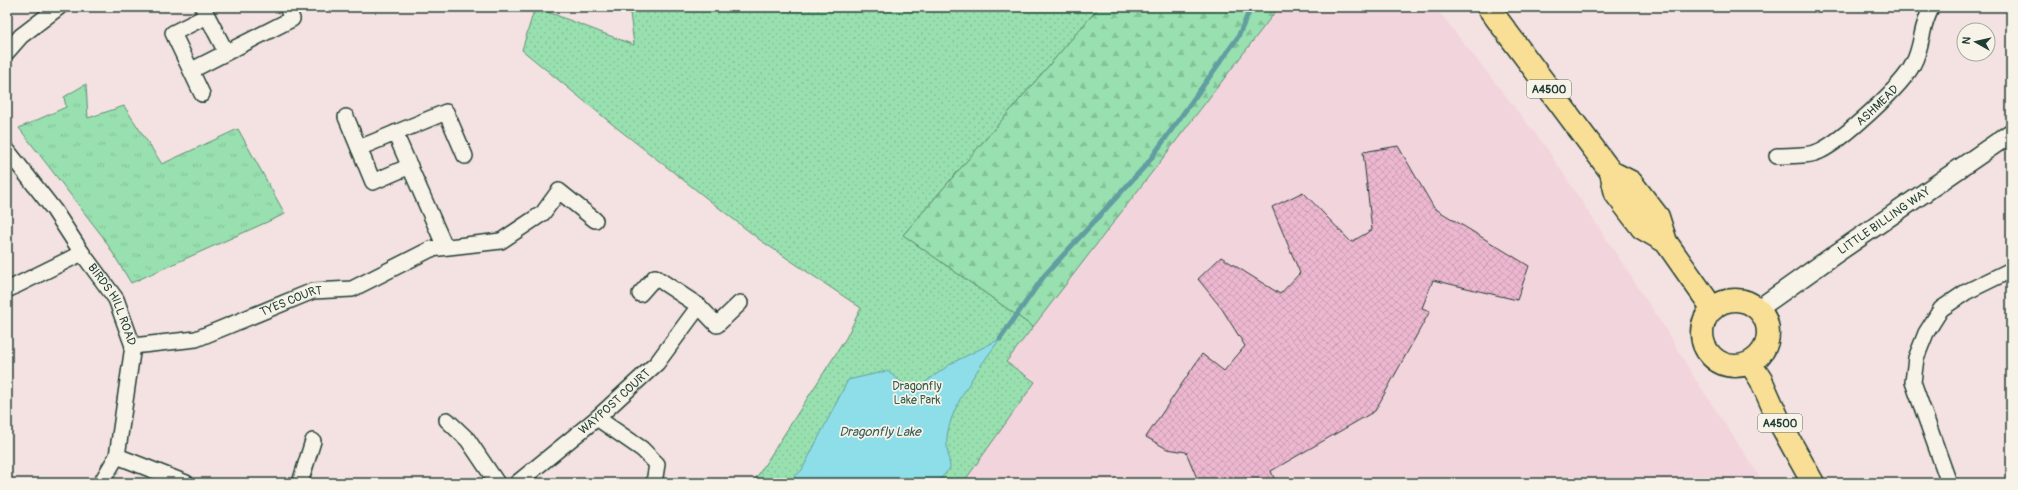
<svg xmlns="http://www.w3.org/2000/svg" width="2018" height="490" viewBox="0 0 2018 490" font-family="Pangolin,sans-serif">
	<style>
		.built { fill: #f2d4dc }
		.grass { fill: url(#grass-tufts); stroke: #5c8e72 }
		.forest { fill: url(#forest-firs); stroke: #5c8e72 }
		.park { fill: url(#park-dots); stroke: #5c8e72 }
		.water { fill: #8edeea; stroke: #629ea1 }
		.lines { fill: none; stroke-linecap: round; stroke-linejoin: round }
		.stream { stroke: #629ea1; stroke-width: 5 }
		.building { fill: url(#building-cross-hatch); stroke: #1f3d34 }
		.minor-casing { stroke: #1f3d34; stroke-width: 18 }
		.tertiary-casing { stroke: #1f3d34; stroke-width: 21 }
		.primary-casing { stroke: #1f3d34; stroke-width: 25 }
		.minor { stroke: #f7f3e8; stroke-width: 15 }
		.tertiary { stroke: #f7f3e8; stroke-width: 18 }
		.primary { stroke: #f9df96; stroke-width: 22 }
		.labels { text-anchor: middle; stroke-width: 3.5; stroke-linejoin: round; paint-order: stroke }
		.shield { fill: #f7f3e8; stroke: #60746a; stroke-width: 1 }
		.shield-label { font-size: 11px; font-weight: bold; fill: #1f3d34 }
		.street-label { font-size: 12px; fill: #1f3d34; stroke: #f7f3e8 }
		.park-label { font-size: 12px; fill: #375e4d; stroke: #f7f3e8 }
		.water-label { font-size: 13px; font-style: italic; fill: #355d58; stroke: #f7f3e8 }
	</style>
	<defs>
		<pattern id="grass-tufts" width="24" height="20" patternUnits="userSpaceOnUse"><rect width="24" height="20" fill="#98e0af"/><path d="M3 7l-1-3M5 7V3M7 7l1-3M15 17l-1-3M17 17v-4M19 17l1-3" fill="none" stroke="#83c197"/></pattern>
		<pattern id="forest-firs" width="22" height="20" patternUnits="userSpaceOnUse"><rect width="22" height="20" fill="#98e0af"/><path d="M5 1l3.5 6h-7zM16 11l3.5 6h-7z" fill="#83c197"/></pattern>
		<pattern id="park-dots" width="8" height="8" patternUnits="userSpaceOnUse"><rect width="8" height="8" fill="#98e0af"/><path d="M2 2h.1M6 6h.1" fill="none" stroke="#83c197" stroke-width="1.8" stroke-linecap="round"/></pattern>
		<pattern id="building-cross-hatch" width="8" height="8" patternUnits="userSpaceOnUse"><rect width="8" height="8" fill="#edb7d0"/><path d="M0 0l8 8M0 8l8-8" fill="none" stroke="#cb9eb3"/></pattern>
	</defs>
	<rect width="100%" height="100%" fill="#f4e1e1"/>
	<filter id="ink" filterUnits="userSpaceOnUse"><feTurbulence type="fractalNoise" baseFrequency=".025" numOctaves="2"/><feDisplacementMap in="SourceGraphic" scale="8" xChannelSelector="R" yChannelSelector="G"/><feConvolveMatrix kernelMatrix="1 2 1 2 8 2 1 2 1" color-interpolation-filters="sRGB"/></filter>
	<g filter="url(#ink)">
		<!-- built -->
		<path class="built" d="M1279,7H1435L1545,146L1662,324L1697,382L1764,483H963L1035,382L1006,362Z"/>
		<!-- grass -->
		<path class="grass" d="M86,84L88,118L124,106L162,164L238,129L285,214L131,283L103,237L19,128L66,107L64,97Z"/>
		<!-- forest -->
		<path class="forest" d="M1099,7H1279L1033,327L903,235Z"/>
		<!-- park -->
		<path class="park" d="M535,7L634,45L630,13L633,7H1099L903,235L1033,327L1006,362L1035,382L963,483H753L846,338L861,308L760,240L617,128L522,50Z"/>
		<!-- water -->
		<path class="water" d="M1000,339C981,365 951,404 947,437C946,446 949,458 950,468L937,483H788L802,470L848,380L887,371L913,391L952,363Z"/>
		<g class="lines">
			<!-- stream -->
			<path class="stream" d="M1000,339L1044,276L1147,164L1238,37L1251,7"/>
		</g>
		<!-- building -->
		<path class="building" d="M1398,146L1434,208L1529,266L1517,300L1433,280L1422,308L1430,311L1375,411L1271,471L1276,483H1199L1186,452L1167,449L1146,437L1202,354L1224,371L1245,346L1222,309L1198,279L1221,257L1280,294L1300,273L1272,207L1303,192L1351,242L1372,230L1363,152Z"/>
		<g class="lines">
			<!-- minor casing -->
			<g class="minor-casing">
				<g id="minor">
					<path d="M203,8L226,52"/>
					<path d="M7,52L21,36L59,7"/>
					<path d="M192,70L292,19L287,7"/>
					<path d="M202,94L173,33L207,16"/>
					<path d="M346,117L373,182L410,166"/>
					<path d="M395,133L445,247"/>
					<path d="M359,148L446,112L465,156"/>
					<path id="s1" d="M7,150L54,210L82,253L116,299L133,346L117,456L101,483"/>
					<path id="s2" d="M1777,156C1790,155 1808,157 1820,151C1841,141 1903,86 1913,64C1923,46 1920,27 1932,7"/>
					<path d="M7,290L82,253"/>
					<path d="M640,294L655,277L699,306L717,325L740,303"/>
					<path id="s3" d="M133,346L196,339L313,291L352,289L431,249L501,241L543,213L559,191L595,220"/>
					<path d="M597,418L642,449L657,464L654,483"/>
					<path d="M447,420L468,440L497,483"/>
					<path d="M117,456L186,483"/>
					<path d="M300,483L313,441"/>
					<path id="s4" d="M517,483L597,418L657,363L699,306"/>
					<path d="M1949,483L1913,382L1916,358L1926,333L1941,309L1966,292L2011,270"/>
				</g>
			</g>
			<!-- tertiary casing -->
			<g class="tertiary-casing">
				<g id="tertiary">
					<path id="s5" d="M1758,309L1837,253L2011,133"/>
				</g>
			</g>
			<!-- primary casing -->
			<g class="primary-casing">
				<path id="primary" d="M1488,7L1611,172L1616,194L1642,228L1666,242
					M1611,172L1631,182L1658,217L1666,242L1713,309
					M1702 333a33 33 0 1 1 66 0a33 33 0 1 1-66 0Z
					M1750,363L1761,380L1781,425L1813,483"/>
			</g>
			<!-- minor -->
			<use href="#minor" class="minor"/>
			<!-- tertiary -->
			<use href="#tertiary" class="tertiary"/>
			<!-- primary -->
			<use href="#primary" class="primary"/>
		</g>
	</g>
	<g class="labels">
		<!-- shield labels -->
		<g class="shield">
			<rect x="1527" y="80" width="44" height="18" rx="3"/>
			<rect x="1758" y="414" width="44" height="18" rx="3"/>
		</g>
		<g class="shield-label">
			<text x="1549" y="93">A4500</text>
			<text x="1780" y="427">A4500</text>
		</g>
		<!-- street labels -->
		<g class="street-label">
			<text dy="4" stroke="none"><textPath href="#s2" startOffset="117">ASHMEAD</textPath></text>
			<text dy="4" stroke="none"><textPath href="#s5" startOffset="154">LITTLE BILLING WAY</textPath></text>
			<text dy="4" stroke="none"><textPath href="#s3" startOffset="166">TYES COURT</textPath></text>
			<text dy="4" stroke="none"><textPath href="#s1" startOffset="188">BIRDS HILL ROAD</textPath></text>
			<text dy="4" stroke="none"><textPath href="#s4" startOffset="127">WAYPOST COURT</textPath></text>
		</g>
		<!-- park labels -->
		<g class="park-label">
			<text x="917" y="390">Dragonfly<tspan x="917" dy="14">Lake Park</tspan></text>
		</g>
		<!-- water labels -->
		<g class="water-label">
			<text x="880" y="436">Dragonfly Lake</text>
		</g>
	</g>
	<!-- margin -->
	<rect width="2018" height="490" fill="none" stroke="#f7f3e8" stroke-width="24"/>
	<rect x="12" y="12" width="1994" height="466" fill="none" stroke="#1f3d34" stroke-width="1.5" filter="url(#ink)"/>
	<!-- north arrow -->
	<g transform="translate(1976 42) rotate(278)"><circle r="19" fill="#f7f3e8" stroke="#a1aaa0"/>
	<path d="M0-3L7 15L0 10L-7 15Z" fill="#1f3d34"/>
	<text y="-6" font-size="11" font-weight="bold" text-anchor="middle" fill="#1f3d34">N</text>
	</g>
</svg>
